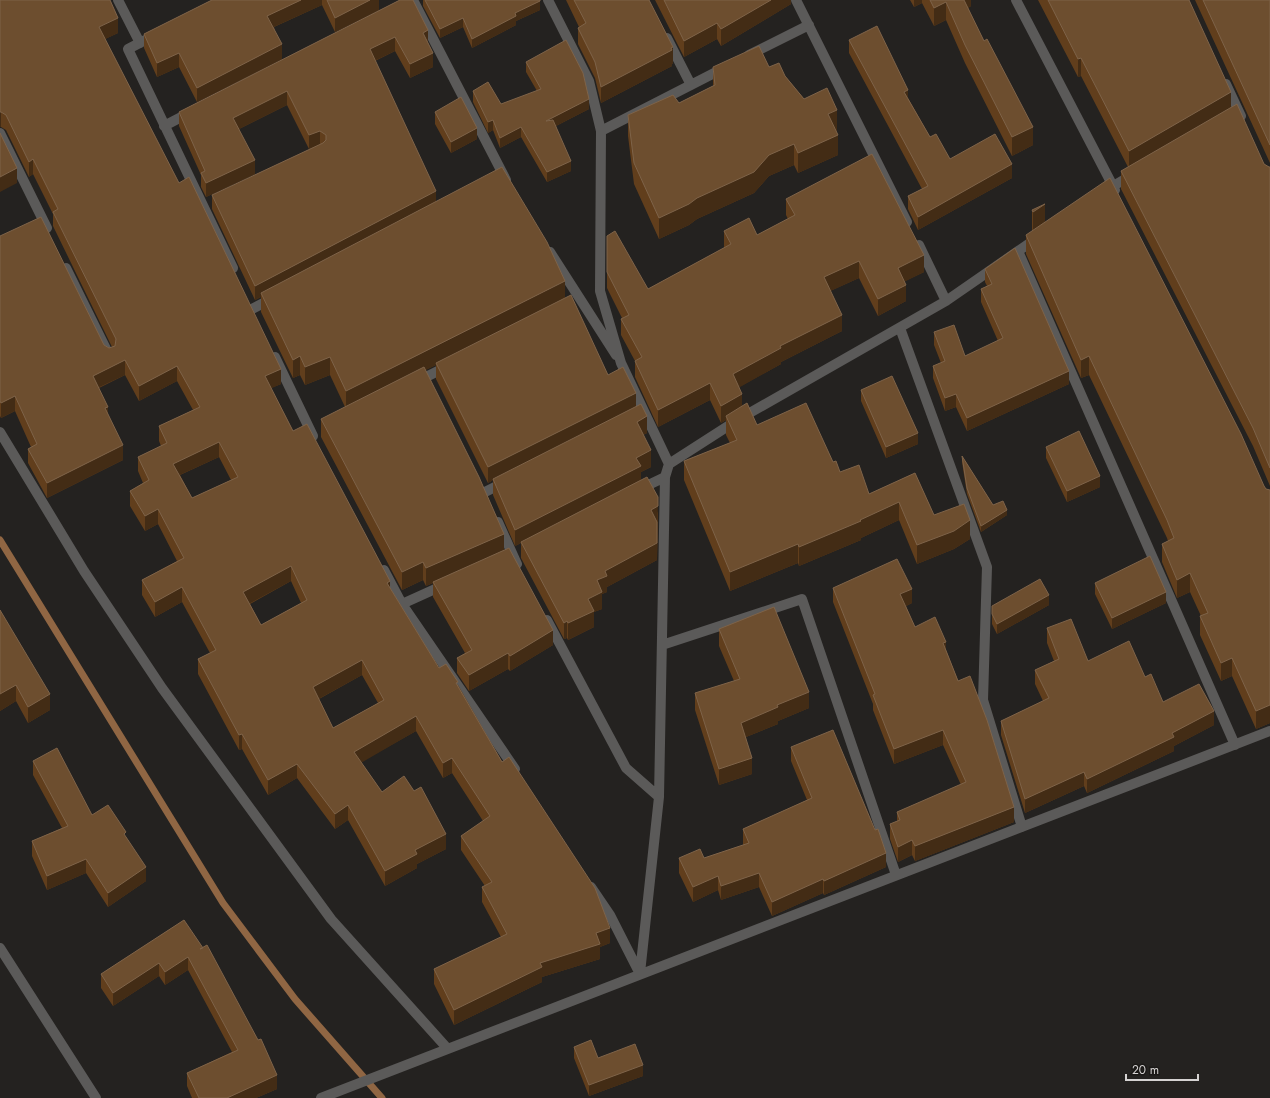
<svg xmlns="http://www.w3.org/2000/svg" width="1270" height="1098" viewBox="0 0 1270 1098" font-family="Jost,sans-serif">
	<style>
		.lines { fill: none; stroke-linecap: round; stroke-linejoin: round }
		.stream { stroke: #906643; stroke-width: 7 }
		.minor { stroke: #5b5a59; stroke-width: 10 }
		.wall { fill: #613e1c; fill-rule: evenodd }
		.shaded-wall { fill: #432c15 }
		.building { fill: #6d4e2f; stroke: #7e6349; fill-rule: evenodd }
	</style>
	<rect width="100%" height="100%" fill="#242220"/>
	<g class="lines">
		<!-- stream -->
		<path class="stream" d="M0,540L223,903L295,999L382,1098"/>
		<!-- minor -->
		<path class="minor" d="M118,0L140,43
			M413,0L506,180
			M548,0L589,81L601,131L600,291L621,363L669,464L665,477L659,797L640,973
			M796,0L907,222
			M1016,0L1115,190
			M157,34L128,49L233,268
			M667,38L691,85
			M749,55L809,25
			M1226,84L1241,116
			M164,126L191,112
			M601,131L724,68
			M0,133L47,228
			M1103,192L1132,175
			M919,245L946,301
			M1018,251L1235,745
			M550,252L616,355
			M66,268L110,357
			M252,309L273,298
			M900,328L987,567L983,700L1022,827
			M275,357L313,436
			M418,381L448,366
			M0,432L84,571L162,688L331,919L447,1048
			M669,464L739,419L946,301L1037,238
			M638,490L665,477
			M485,492L505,482
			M498,522L517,564
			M384,570L402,604L515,769
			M402,604L444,585
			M547,620L626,768L659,797
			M662,645L802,599L896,875
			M591,887L610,915L640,974
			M0,948L96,1098
			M321,1098L1270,731"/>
	</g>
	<!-- wall -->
	<path class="wall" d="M0,0L118,33L105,39L281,384L271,388L293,431L390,588L439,668L458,685L502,762L610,943L600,947V959L542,977V982L454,1025L434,984V969L501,937L482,902V887L485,886L461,850V836L483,821L452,773L443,778L416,731L361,762L382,792L446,849L417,864V868L385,886L348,820L335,829L297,778L268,795L242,749L239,750L198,674V659L210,653L182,602L155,617L142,595V580L177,561L158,524L145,531L130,506V491L143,483L138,471V457L161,446L159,441V426L193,410L177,381L139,401L125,375L99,388L123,460L47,498L28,463V449L31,447L15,411L1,418L0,416V236L104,345L109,348L112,347L53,226V214L33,174L29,177L6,130L1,127ZM219,457L231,480L192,498L180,475ZM291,581L301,603L261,625L250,604ZM362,675L378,703L333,728L319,699Z
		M212,0H379V10L335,32L322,5L274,27L282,59L197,102L179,67L157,77L144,48V34Z
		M400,0L428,44L433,67L410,78L395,51L375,61L436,201L565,298L608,375L636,407L647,433L643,435L651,467L641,472V481L658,513L657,560L607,587V592L602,594V609L594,612V627L568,640L567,638L564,639L521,558V543L515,546L493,495V480L488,483L436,379V365L425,370L504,550L553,645L510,671L508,669L469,691L457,673V658L465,653L433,597V583L426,586L423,580L402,590L321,437V419L345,407L330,375L305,385L300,375L293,378L261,312V297L255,300L212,209V195L315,147L309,149L287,105L239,129L255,174L206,197L201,187V175L179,126V112Z
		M423,0H540V10L516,21V25L472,48L463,27L440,38L423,6Z
		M566,0H649L673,63L672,64V66L601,103L595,78L578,44V28L579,27Z
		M655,0H791V4L721,46L717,39L684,57Z
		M910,0H971V6L968,8L1033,145L1012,156L965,63L946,20L934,26L922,3L914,7Z
		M1038,0H1189L1231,107L1264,164L1269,167H1270V486L1253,446L1121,189V171L1128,167L1081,76L1078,77Z
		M1195,0H1270V163Z
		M849,40L908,98L930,137L950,159L1012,178L918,230L908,209V196L922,189L849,53Z
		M526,62L589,109L556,126L571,171L547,182L521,137L500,148L493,130L488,133L473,102V91L501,104L537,91L526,72Z
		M713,67H769L785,76L804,99L837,131H836L838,155L798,173L794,165L769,176L754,193L697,219L689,225L659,239L634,184L628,136V115L679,103L713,86Z
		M435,112L477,139L451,153L435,124Z
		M786,199L924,272L905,281L906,301L878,316L859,278L830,291L842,331L781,362V364L739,387L742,407L757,425L833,462L840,472L869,494L915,473L934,515L970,539L954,549L917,564L899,520L861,538V540L799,566L798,563L730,591L684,480V461L730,443L726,435V420L721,423L710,400L658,427L635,377V361L621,335V319L622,318L607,288V236L648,289L724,248V231L757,235L788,219L786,215Z
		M1032,210L1045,223L1264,486L1266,489L1270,490V723L1256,729L1232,676L1221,681L1200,635V616H1201L1190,592L1177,598L1162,562V544L1168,541L1167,538L1089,375L1081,378L1026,254V235L1032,232Z
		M985,269L1069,384L967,431L956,407L945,411L933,378V366L941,363L934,345V332L965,356L998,341L981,302V289L987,286L985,282Z
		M861,390L918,444L886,458L861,401Z
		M1046,447L1100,487L1067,502L1046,458Z
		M962,456L993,505L1007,515L981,532L967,494L962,462Z
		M1095,583L1166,603L1112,629L1095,594Z
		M833,588L912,603L906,606L915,627L946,650L1014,822L915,861L912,855L898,862L890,839V824L897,821V812L961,785L943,745L894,764L873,710V704L833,602Z
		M1049,605L997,634L992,624V606Z
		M0,610L50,710L28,723L16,701L0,711Z
		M1047,628L1088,661L1145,677L1163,702L1214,725L1174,746V751L1087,793L1084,786L1025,813L1001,735V721L1043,701L1035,684V670L1054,661L1047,643Z
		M719,629L809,708L778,721V724L746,737L752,774L719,785L695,710V693L734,681L719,646Z
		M791,747L886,867L824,895L823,893L772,916L759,887L721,900L718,890L693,902L679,873V858H704L743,845V829L807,800L791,761Z
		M33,761L92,815L126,837L146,881L108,907L86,873L47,890L32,856V841L62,828L33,775Z
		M184,920L277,1089L256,1098H192L187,1086V1073L232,1052L188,970L165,985L159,976L113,1006L101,988V974Z
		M574,1047L598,1058L643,1076L589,1096L574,1058Z"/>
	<!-- shaded-wall -->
	<path class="shaded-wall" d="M301,0H322V5L267,30V16Z
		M370,0H379V10L335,32V18Z
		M771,0H791V4L721,46V29Z
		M914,0H922V3L914,7Z
		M961,0H971V6L961,12Z
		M540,1V10L516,21V25L472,48V39L515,13Z
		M946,2V20L934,26V8Z
		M118,18V33L99,42V27Z
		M463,18V27L440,38V29Z
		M717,23V39L684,57V41Z
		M428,30V44L423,33Z
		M395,37V51L370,63V49Z
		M282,44V59L197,102V88Z
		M673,47V63L672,64V66L601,103V87Z
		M179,53V67L157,77V63Z
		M433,53V67L410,78V64Z
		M1081,58V76L1078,77V59Z
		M908,90V103L904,92Z
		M287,91V105L233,132V118Z
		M1231,92V110L1129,169V151Z
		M589,99V109L546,131V121Z
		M837,110V131L828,135V114Z
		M0,112H1V127H0Z
		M493,120V130L488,133V122Z
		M521,127V137L500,148V138Z
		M1033,127V145L1012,156V137Z
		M477,128V139L451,153V142Z
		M320,131V145L309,149V135Z
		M838,135V155L798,173V153Z
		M794,144V165L769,176L754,193L697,219L689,225L659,239V218L697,198L769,155Z
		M33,159V174L29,177V162Z
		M255,160V174L206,197V183Z
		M571,161V171L547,182V172Z
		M1012,164V178L918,230V217Z
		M17,168V183L0,192V177Z
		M436,191V205L261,293V297L255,300V286Z
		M1045,204V225L1033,233V212Z
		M924,255V272L898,285V268Z
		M859,261V278L824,294V277Z
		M565,281V300L436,363V365L346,410V391Z
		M906,285V301L878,316V299Z
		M842,315V331L781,362V364L733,391V374L780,346Z
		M300,356V375L293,378V360Z
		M1089,356V375L1081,378V360Z
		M330,357V375L305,385V367Z
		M125,360V375L93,390V376Z
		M177,366V381L139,401V386Z
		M281,369V384L265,391V376Z
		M1069,371V384L967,431V418Z
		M710,383V400L658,427V410Z
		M636,393V409L493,479V480L488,483V467Z
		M742,394V410L726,416V420L721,423V406Z
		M956,394V407L945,411V398Z
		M15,396V411L1,418V403Z
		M108,407V422L105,408Z
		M647,416V433L637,438V422Z
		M918,433V444L886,458V447Z
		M219,442V457L173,478V464Z
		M123,445V460L47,498V483Z
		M651,450V467L641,472V482L521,542V543L515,546V530L636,458Z
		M1100,476V487L1067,502V491Z
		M658,497L657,560L607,587V592L602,594V609L594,612V627L568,640V623L588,599L597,580L605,571L651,510Z
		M899,502V520L861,538V540L799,566V547Z
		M158,509V524L145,531V516Z
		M1007,510V515L981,532V526Z
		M970,520V539L954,549L917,564V545Z
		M504,534V552L433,582V583L426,586V568Z
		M798,544V563L730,591V572Z
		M423,562V580L402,590V572Z
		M291,566V581L243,607V592Z
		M1190,573V592L1177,598V580Z
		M390,581V596L387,583Z
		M182,587V602L155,617V602Z
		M912,589V603L900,609V594Z
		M1166,592V603L1112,629V618Z
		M1049,595V605L997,634V624Z
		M567,621V638L564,639V623Z
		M553,630V645L510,671V656Z
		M946,642V656L943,643Z
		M508,653V669L469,691V675Z
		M1232,658V676L1221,681V663Z
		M362,660V675L313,702V687Z
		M16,685V701L0,711V694Z
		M809,692V708L778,721V724L741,739V723L777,705Z
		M50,694V710L28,723V707Z
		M1270,705V723L1256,729V711Z
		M1214,711V725L1174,746V751L1087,793V779Z
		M416,716V731L354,767V752Z
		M943,730V745L894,764V749Z
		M242,734V749L239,750V735Z
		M452,758V773L443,778V763Z
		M752,758V774L719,785V769Z
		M297,764V778L268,795V780Z
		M1084,772V786L1025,813V799Z
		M348,805V820L335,829V814Z
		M1014,807V822L915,861V846Z
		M446,834V849L417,864V868L385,886V871L415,850Z
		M912,840V855L898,862V847Z
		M886,853V867L824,895V881Z
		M86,859V873L47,890V876Z
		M146,867V881L108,907V893Z
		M759,873V887L721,900V886Z
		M718,876V890L693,902V887Z
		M823,879V893L772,916V902Z
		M610,928V943L600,947V959L542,977V982L454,1025V1010L540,963L596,933Z
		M188,957V970L165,985V972Z
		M159,963V976L113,1006V993Z
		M643,1065V1076L589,1096V1085Z
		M277,1075V1089L256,1098H227Z"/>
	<!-- building -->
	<path class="building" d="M0,0H110L118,18L99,27L179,183L189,177L281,369L265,376L293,431L307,424L390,581L387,583L439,668L446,664L458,682L456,683L502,762L509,757L595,888L610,928L596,933L600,944L540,963L542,967L454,1010L434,969L507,934L482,887L492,882L461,836L490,816L452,758L443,763L416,716L354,752L382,792L404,776L414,791L421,787L446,834L415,850L417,854L385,871L348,805L335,814L297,764L268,780L242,734L239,735L198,659L216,650L182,587L155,602L142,580L184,558L158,509L145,516L130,491L149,480L138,457L167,443L159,426L200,407L177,366L139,386L125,360L93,376L108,407L105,408L123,445L47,483L28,449L37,444L15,396L1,403L0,401V236L41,217L104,345L109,348L115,346L116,339L53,212L58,209L33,159L29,162L6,115L1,112H0ZM219,442L238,477L192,498L173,464ZM291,566L307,600L261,625L243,592ZM362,660L384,700L333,728L313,687Z
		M212,0H301L267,16L282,44L197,88L179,53L157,63L144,34Z
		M327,0H370L335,18Z
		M400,0H413L428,30L423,33L433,53L410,64L395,37L370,49L436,191L255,286L212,195L323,143L326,140V135L320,131L309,135L287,91L233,118L255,160L206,183L201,173L205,171L179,112Z
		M425,0H540V1L515,13L516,16L472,39L463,18L440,29Z
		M574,0H649L673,47L671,48L672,50L601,87L595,62L578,28L586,23Z
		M664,0H771L721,29L717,23L684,41Z
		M930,0H964L984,41L987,39L1033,127L1012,137L965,45L946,2L934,8Z
		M1048,0H1189L1231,92L1129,151L1081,58L1078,59Z
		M1203,0H1270V145Z
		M877,26L908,90L904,92L930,137L936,134L950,159L995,134L1012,164L918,217L908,196L928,186L849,40Z
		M566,40L583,73L589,99L546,121L553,120L571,161L547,172L521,127L500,138L493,120L488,122L473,91L488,82L501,104L541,89L526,62Z
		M759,46L769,67L779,63L785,76L804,99L827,88L837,110L828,114L838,135L798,153L794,144L769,155L754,172L697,198L689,204L659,218L634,163L628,115L673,95L679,103L715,85L713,67Z
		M461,97L477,128L451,142L435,112Z
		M1237,104L1264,164L1269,167H1270V468L1253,428L1121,171Z
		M0,133L17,168L0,177Z
		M872,154L924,255L898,268L906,285L878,299L859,261L824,277L842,315L780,346L781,348L733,374L742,394L721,406L710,383L658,410L635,361L642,357L621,319L629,315L607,272V236L615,231L648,289L731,244L724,231L749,218L757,235L795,215L786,199Z
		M502,167L547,242L565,281L346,391L330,357L305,367L300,356L293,360L261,293Z
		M1110,178L1241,434L1264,486L1266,489L1270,490V705L1256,711L1232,658L1221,663L1200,616L1208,613L1190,573L1177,580L1162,544L1174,538L1167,520L1089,356L1081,360L1026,235Z
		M1045,204L1033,212L1032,210Z
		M1015,248L1069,371L967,418L956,394L945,398L933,366L945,361L934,332L954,325L965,356L1003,338L981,289L992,284L985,269Z
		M571,295L608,375L623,367L636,393L488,467L436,363Z
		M424,367L479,477L504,534L426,568L423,562L402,572L321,419Z
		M892,376L918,433L886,447L861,390Z
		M747,403L757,425L806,403L833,462L836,461L840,472L859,465L869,494L915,473L934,515L964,504L970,520L954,531L917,545L899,502L860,520L861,521L799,547L798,544L730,572L684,461L737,440L726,416Z
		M641,404L647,416L637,422L651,450L636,458L641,466L515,530L493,479Z
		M1079,431L1100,476L1067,491L1046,447Z
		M962,456L993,505L1003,501L1007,510L981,526L967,488Z
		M647,477L658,497V506L651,510L657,522V543L605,571L607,576L597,580L602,592L588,599L594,611L568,623L567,621L564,623L521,542Z
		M509,548L553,630L510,656L508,653L469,675L457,658L472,650L433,582Z
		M1150,556L1166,592L1112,618L1095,583Z
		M897,559L912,589L900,594L915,627L935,617L946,642L943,643L958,681L970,676L987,720L1014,807L915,846L912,840L898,847L890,824L900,820L897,812L966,782L943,730L894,749L873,695L875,694L833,588Z
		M1040,579L1049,595L997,624L992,614V606Z
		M774,607L809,692L777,705L778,707L741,723L752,758L719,769L695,693L740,679L719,629Z
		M0,610L50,694L28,707L16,685L0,694Z
		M1071,619L1088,661L1129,641L1145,677L1151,674L1163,702L1199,684L1214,711L1172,733L1174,737L1087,779L1084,772L1025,799L1001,721L1049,698L1035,670L1059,659L1047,628Z
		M833,730L875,830L878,829L886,853L824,881L823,879L772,902L759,873L721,886L718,876L693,887L679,858L700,849L704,858L749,843L743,829L812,798L791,747Z
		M57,748L92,815L108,805L126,832L124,834L146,867L108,893L86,859L47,876L32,841L68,826L33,761Z
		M184,920L203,948L200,949L207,945L258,1040L261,1039L277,1075L227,1098H199L187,1073L238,1050L188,957L165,972L159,963L113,993L101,974Z
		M591,1040L598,1058L635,1044L643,1065L589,1085L574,1047Z"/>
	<!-- scale -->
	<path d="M1126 1074v6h72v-6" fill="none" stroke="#d5d3d2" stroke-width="2"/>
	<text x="1132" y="1074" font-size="12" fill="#d5d3d2" stroke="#1b1917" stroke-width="3" paint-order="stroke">20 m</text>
</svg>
